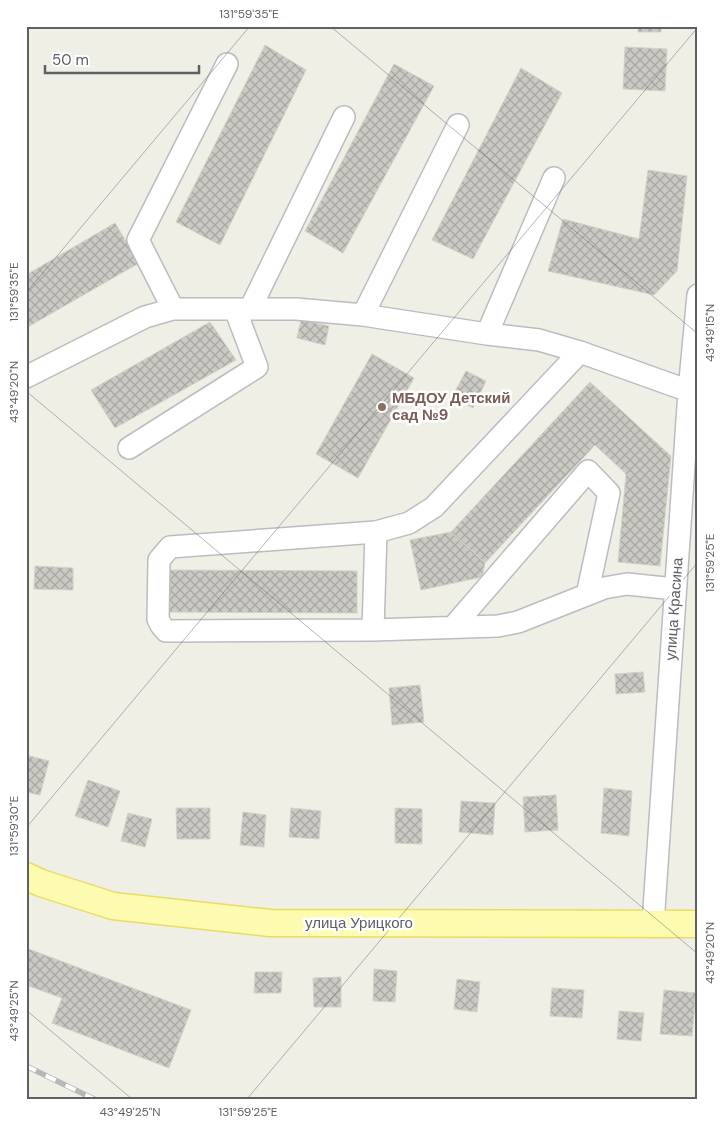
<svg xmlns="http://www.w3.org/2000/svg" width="724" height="1125" viewBox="0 0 724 1125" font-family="'DM Sans',sans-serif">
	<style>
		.building { fill: url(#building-cross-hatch); stroke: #d4d2c5 }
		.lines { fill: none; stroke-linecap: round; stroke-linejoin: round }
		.minor-casing { stroke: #bbbcc1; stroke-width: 24 }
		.major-casing { stroke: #ecdb62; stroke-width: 29 }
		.minor { stroke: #fff; stroke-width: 21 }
		.major { stroke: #fcfbaf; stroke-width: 26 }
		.rail-casing { stroke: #b6b7b7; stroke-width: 5.5 }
		.rail { stroke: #fff; stroke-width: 4; stroke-dasharray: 11; stroke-linecap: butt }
		.ticks { fill: none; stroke: #5e6066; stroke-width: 1; stroke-opacity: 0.45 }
		.education-dot { fill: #8d6e63; stroke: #fff; stroke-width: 2 }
		.labels { text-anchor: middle; stroke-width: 5; stroke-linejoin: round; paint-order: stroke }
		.education-label { font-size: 15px; font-weight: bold; fill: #785e54; stroke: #fff; text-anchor: start }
		.street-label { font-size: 15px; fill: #5e6066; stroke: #fff }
		.neatline { fill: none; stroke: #5e6066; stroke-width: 2 }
		.ticks-label { font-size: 12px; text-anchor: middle; fill: #5e6066 }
	</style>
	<defs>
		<pattern id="building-cross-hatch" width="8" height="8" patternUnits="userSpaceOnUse" patternTransform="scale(1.25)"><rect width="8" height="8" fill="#cbc9c3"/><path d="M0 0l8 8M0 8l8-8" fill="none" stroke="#a8a7a2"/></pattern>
	</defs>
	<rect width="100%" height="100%" fill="#efefe6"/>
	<!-- building -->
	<path class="building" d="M638,26H661V32H638Z
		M265,45L306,70L220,245L176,222Z
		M625,47L667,49L665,91L623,89Z
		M394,64L434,86L343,253L305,231Z
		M521,68L562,93L473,259L432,240Z
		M648,170L687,176L677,271L654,295L548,271L563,219L639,239Z
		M115,223L139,263L26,328V275Z
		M301,320L329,326L325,345L297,338Z
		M210,322L236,360L115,428L91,390Z
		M372,354L414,378L358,478L316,454Z
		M466,371L486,381L473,408L452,397Z
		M590,382L671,456L660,566L618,562L626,474L595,445L485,563L451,532Z
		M451,532L485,563L482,577L421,590L410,540Z
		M35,566L73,568V590L34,589Z
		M169,570L357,571V613L169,612Z
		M643,672L645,692L616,694L615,674Z
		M420,685L424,722L392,725L389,688Z
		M26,755L49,761L40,795L26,792Z
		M88,780L120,791L108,827L75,816Z
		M604,788L632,791L629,836L601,833Z
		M556,795L558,830L525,832L523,797Z
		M461,801L495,803L493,835L459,832Z
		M176,808H210V839H177Z
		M291,808L321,811L319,839L289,837Z
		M395,808L422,809V844L395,843Z
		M243,812L266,815L264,847L240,845Z
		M128,813L152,819L145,847L121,841Z
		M26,948L191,1010L169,1068L52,1023L62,998L26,985Z
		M374,969L397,971L395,1002L373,1001Z
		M255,972H282L281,993H254Z
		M341,977V1007H314L313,978Z
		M457,979L480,982L477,1012L454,1009Z
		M552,988L584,990L582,1018L550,1016Z
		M664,990L696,993L692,1036L660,1034Z
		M619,1011L644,1013L641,1041L617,1039Z"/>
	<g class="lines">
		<!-- minor casing -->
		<g class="minor-casing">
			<path id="minor" d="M173,309L138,240L227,64
				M250,309L344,117
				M363,315L458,125
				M487,334L554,178
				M580,352L434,507L409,523L376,532L170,547L159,560L158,619L161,625L166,631L373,630L498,626L518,622L604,588L627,584L675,589
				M26,377L145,317L173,309H296L363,315L487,334L539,340L580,352L689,391
				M129,448L257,367L235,309
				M453,627L588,471L609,493L587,595
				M373,630L376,532
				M653,924L689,391L698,295"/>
		</g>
		<!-- major casing -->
		<g class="major-casing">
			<path id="major" d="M26,876L41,883L113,906L270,923L698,924"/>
		</g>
		<!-- minor -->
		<use href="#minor" class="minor"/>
		<!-- major -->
		<use href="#major" class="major"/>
		<!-- rail casing -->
		<g class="rail-casing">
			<path id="rail" d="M26,1066L94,1099"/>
		</g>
		<!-- rail -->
		<use href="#rail" class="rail"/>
	</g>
	<!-- ticks -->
	<path class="ticks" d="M330,26L698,334M26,293L250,26M26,391L698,954M26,828L698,27M26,1010L132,1099M247,1099L698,562M696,1099L698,1097"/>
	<!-- markers -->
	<circle class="education-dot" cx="382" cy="407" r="5"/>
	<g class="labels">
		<!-- education labels -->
		<g class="education-label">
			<text x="392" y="403">МБДОУ Детский<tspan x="392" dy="17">сад №9</tspan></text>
		</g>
		<!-- street labels -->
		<g class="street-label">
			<text transform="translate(674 609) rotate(-86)" y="5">улица Красина</text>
			<text x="359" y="928">улица Урицкого</text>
		</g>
	</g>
	<!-- border -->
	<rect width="724" height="1125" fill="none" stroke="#ffffff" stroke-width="55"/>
	<!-- scale -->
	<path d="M45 65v8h154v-8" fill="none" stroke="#5e6066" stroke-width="2.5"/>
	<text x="52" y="65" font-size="15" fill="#5e6066" stroke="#ffffff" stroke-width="4" paint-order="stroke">50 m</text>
	<rect x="28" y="28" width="668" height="1070" class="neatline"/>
	<g class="ticks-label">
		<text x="249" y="18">131°59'35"E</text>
		<text transform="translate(14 292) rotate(-90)" y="4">131°59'35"E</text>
		<text transform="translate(710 333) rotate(-90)" y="4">43°49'15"N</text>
		<text transform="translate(14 392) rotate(-90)" y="4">43°49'20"N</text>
		<text transform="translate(710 563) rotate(-90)" y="4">131°59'25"E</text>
		<text transform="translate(14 826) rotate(-90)" y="4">131°59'30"E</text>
		<text transform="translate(710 953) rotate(-90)" y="4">43°49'20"N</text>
		<text transform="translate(14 1011) rotate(-90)" y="4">43°49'25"N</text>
		<text x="130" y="1116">43°49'25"N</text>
		<text x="248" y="1116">131°59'25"E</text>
	</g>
</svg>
